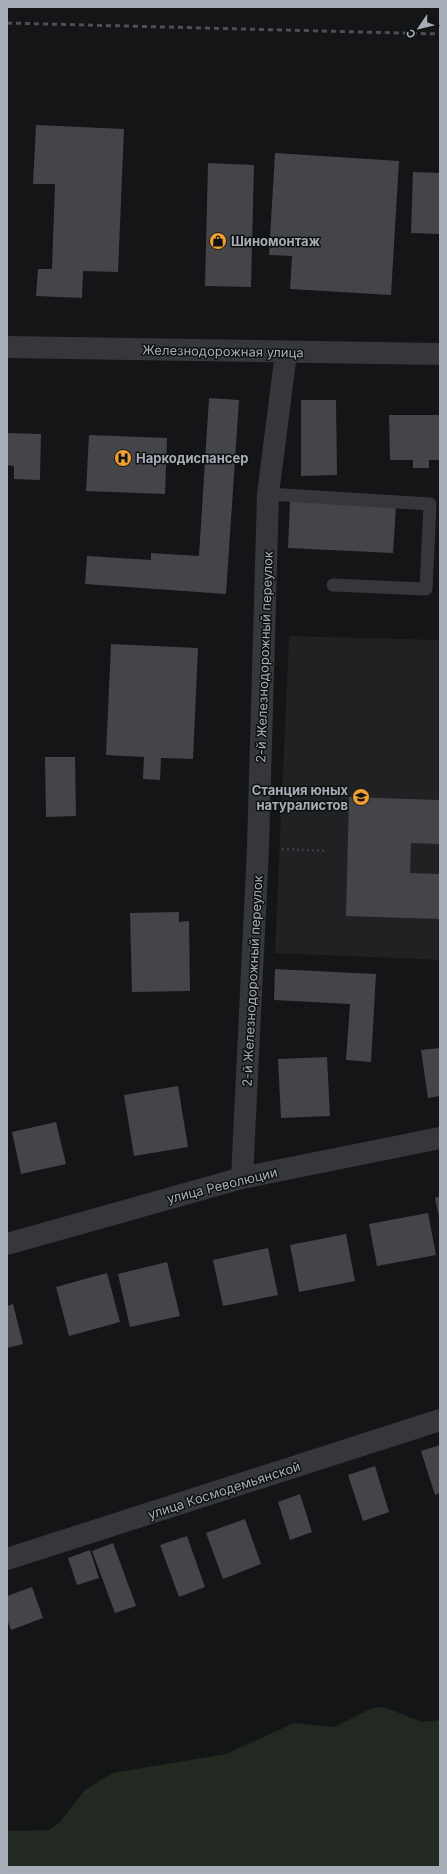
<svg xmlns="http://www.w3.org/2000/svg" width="447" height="1874" viewBox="0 0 447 1874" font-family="Inter,sans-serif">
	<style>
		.built { fill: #202123 }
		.green { fill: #212921 }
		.building { fill: #434549 }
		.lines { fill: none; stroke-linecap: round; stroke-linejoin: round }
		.path { stroke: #3c3e42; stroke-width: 2.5; stroke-dasharray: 2 3; stroke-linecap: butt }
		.service { stroke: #36373b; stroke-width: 13 }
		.minor { stroke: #36373b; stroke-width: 22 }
		.rail { stroke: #4d4f54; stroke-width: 3; stroke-dasharray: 5 4; stroke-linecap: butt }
		.labels { text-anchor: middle; stroke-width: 3; stroke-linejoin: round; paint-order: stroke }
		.poi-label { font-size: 13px; font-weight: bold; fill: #a6adb6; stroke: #0f1011; text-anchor: start }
		.street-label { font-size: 13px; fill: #a6adb6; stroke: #0f1011 }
	</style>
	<rect width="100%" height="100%" fill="#141516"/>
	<!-- built -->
	<path class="built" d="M289,636L440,640V960L275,953Z"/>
	<!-- green -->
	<path class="green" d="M384,1707L422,1722L440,1720V1867H7V1831L48,1830L59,1823L85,1790L112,1773L226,1754L294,1723L335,1727L372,1708Z"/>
	<!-- building -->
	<path class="building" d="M36,125L124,129L118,272L83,271L82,298L36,296L38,269H52L55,184H33Z
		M275,153L399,161L391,295L290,289L292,256L269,255Z
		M208,163L254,165L251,287L205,286Z
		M413,172L440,173V234L411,233Z
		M209,398L239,400L226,594L85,584L87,556L151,560V553L199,556Z
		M301,400H336L337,475L301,476Z
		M389,415H440V460H429V468H413V460H390Z
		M7,433L41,434L40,480L14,479V466L7,465Z
		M89,435L167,438L165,494L86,491Z
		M290,501L396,506L393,553L288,548Z
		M111,644L198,648L193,759L161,758L160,780L143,779L144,757L106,755Z
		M45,757H75L76,816L46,817Z
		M349,797L440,800V844L411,843L410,873L440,874V919L346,916Z
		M179,912V922L189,921L190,991L132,992L130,913Z
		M275,969L376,974L371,1062L346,1060L350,1004L274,1000Z
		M440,1048V1096L428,1098L421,1050Z
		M327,1057L330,1116L281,1118L278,1059Z
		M178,1086L188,1147L134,1156L124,1095Z
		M56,1122L66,1164L21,1174L12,1132Z
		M440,1196V1217H439L435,1198Z
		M428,1213L436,1255L377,1266L369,1224Z
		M346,1234L355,1281L299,1292L290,1245Z
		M268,1248L278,1295L223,1306L213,1260Z
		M167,1262L180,1316L130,1327L118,1274Z
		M107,1273L120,1322L69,1336L56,1287Z
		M13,1304L23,1344L7,1348V1306Z
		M440,1445V1493L435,1495L421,1451Z
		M375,1466L389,1512L363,1521L348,1475Z
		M300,1494L312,1532L290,1540L278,1502Z
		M245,1519L261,1564L223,1579L206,1533Z
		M187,1536L205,1587L179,1597L160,1545Z
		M113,1543L136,1606L115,1613L92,1551Z
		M90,1550L99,1578L77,1585L68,1558Z
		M32,1587L43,1618L11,1630L7,1619V1596Z"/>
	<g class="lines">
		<!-- path -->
		<path class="path" d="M282,849L327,851"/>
		<!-- service -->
		<path class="service" d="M268,494L430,504L426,589L333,585"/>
		<!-- minor -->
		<path class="minor" d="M7,347L440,354
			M242,1178L258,848L268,494L286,353
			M7,1244L242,1178L440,1138
			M7,1559L440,1420"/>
		<!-- rail -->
		<path class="rail" d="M7,23L440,34"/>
	</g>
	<!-- icons -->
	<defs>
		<g id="shop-disc" transform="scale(0.9)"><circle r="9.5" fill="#efa034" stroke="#0f1011"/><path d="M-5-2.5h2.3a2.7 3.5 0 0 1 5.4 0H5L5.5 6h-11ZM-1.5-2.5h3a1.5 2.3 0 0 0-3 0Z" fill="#111"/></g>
		<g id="hospital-disc" transform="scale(0.9)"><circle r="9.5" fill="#efa034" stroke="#0f1011"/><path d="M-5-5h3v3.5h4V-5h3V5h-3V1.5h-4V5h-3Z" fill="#111"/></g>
		<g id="school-disc" transform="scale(0.9)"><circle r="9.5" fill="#efa034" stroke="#0f1011"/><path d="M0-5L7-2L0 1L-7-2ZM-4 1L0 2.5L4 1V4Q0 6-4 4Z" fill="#111"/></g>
	</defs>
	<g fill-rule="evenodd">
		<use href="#shop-disc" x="218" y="241"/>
		<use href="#hospital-disc" x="123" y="458"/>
		<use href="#school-disc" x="361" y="797"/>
	</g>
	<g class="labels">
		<!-- poi labels -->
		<g class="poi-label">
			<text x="231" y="246">Шиномонтаж</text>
			<text x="136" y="463">Наркодиспансер</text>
			<text x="348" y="795" text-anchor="end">Станция юных<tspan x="348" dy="15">натуралистов</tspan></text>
		</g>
		<!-- street labels -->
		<g class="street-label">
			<text transform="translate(223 351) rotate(1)" y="5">Железнодорожная улица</text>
			<text transform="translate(264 657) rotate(-88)" y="5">2-й Железнодорожный переулок</text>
			<text transform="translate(252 981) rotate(-87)" y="5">2-й Железнодорожный переулок</text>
			<text transform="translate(222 1185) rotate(-14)" y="5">улица Революции</text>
			<text transform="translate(224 1490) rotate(-18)" y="5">улица Космодемьянской</text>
		</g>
	</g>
	<!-- border -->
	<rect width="447" height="1874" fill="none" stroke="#a6adb6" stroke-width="16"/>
	<!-- north arrow -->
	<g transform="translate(419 28) rotate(235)" stroke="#0f1011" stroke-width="3" paint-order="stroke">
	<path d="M0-3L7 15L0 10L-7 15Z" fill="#a6adb6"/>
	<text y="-6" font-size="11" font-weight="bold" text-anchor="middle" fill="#a6adb6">С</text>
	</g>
</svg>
